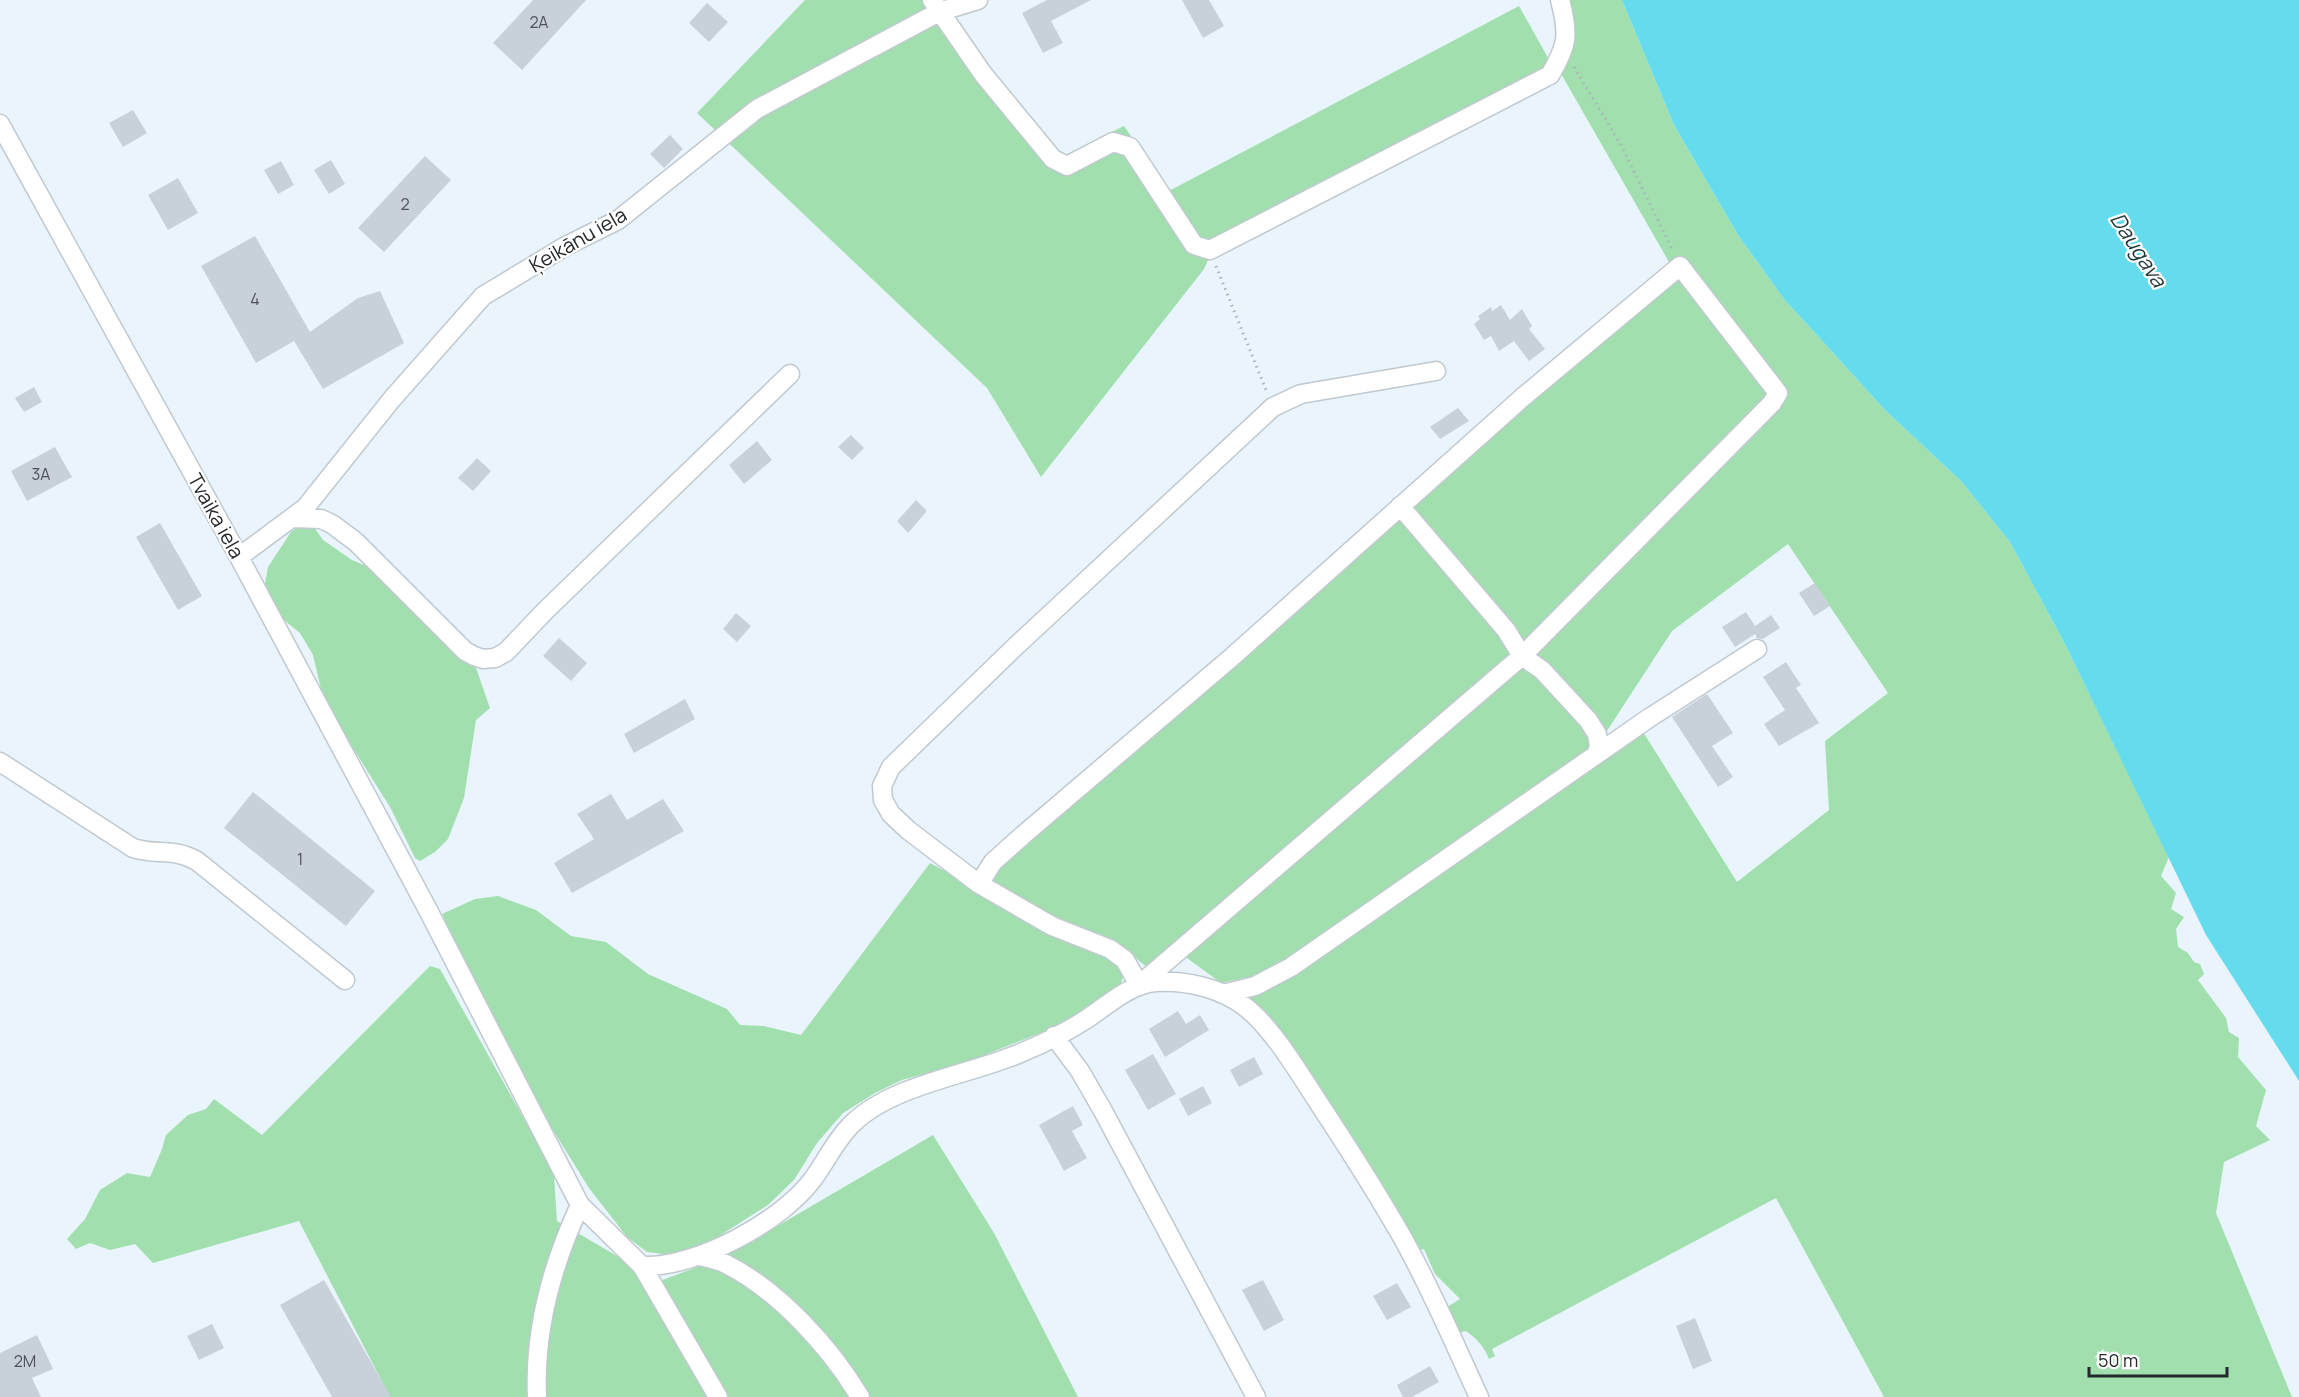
<svg xmlns="http://www.w3.org/2000/svg" width="2299" height="1397" viewBox="0 0 2299 1397" font-family="Manrope,sans-serif">
	<style>
		.green { fill: #a1dfaf }
		.water { fill: #65dcee }
		.building { fill: #c8d1d9 }
		.lines { fill: none; stroke-linecap: round; stroke-linejoin: round }
		.minor-casing { stroke: #c0c9d0; stroke-width: 21 }
		.path { stroke: #abb3b9; stroke-width: 3; stroke-dasharray: 1.5 4.5; stroke-linecap: butt }
		.minor { stroke: #fff; stroke-width: 18 }
		.labels { text-anchor: middle; stroke-width: 4.5; stroke-linejoin: round; paint-order: stroke }
		.number-label { font-size: 16px; fill: #4e5256 }
		.street-label { font-size: 20px; fill: #25282b; stroke: #fff }
		.water-label { font-size: 21px; font-style: italic; fill: #1f3538; stroke: #fff }
	</style>
	<rect width="100%" height="100%" fill="#eaf4fc"/>
	<!-- green -->
	<path class="green" d="M805,0H925L1048,143L1065,155L1124,126L1169,191L1519,6L1551,63L1548,68L1218,238L1204,269L1041,477L987,388L697,113Z
		M1566,0H1622L1674,125L1738,235L1784,299L1885,410L1961,481L2010,542L2066,646L2169,857L2161,876L2176,893L2171,909L2184,917L2176,929L2178,947L2188,953L2194,962L2200,964L2204,974L2198,980L2226,1018L2229,1032L2239,1038L2238,1057L2266,1090L2256,1126L2270,1140L2224,1162L2216,1213L2292,1397H1884L1776,1198L1492,1349L1495,1356L1489,1359C1484,1346 1477,1339 1466,1331L1458,1333L1444,1309L1460,1299L1435,1274L1424,1249L1416,1251L1244,999L1640,727L1737,882L1829,810L1825,741L1888,693L1788,544L1672,631L1601,740L1570,764L1267,973L1221,983L1172,947L1148,968L1116,942L1041,911L989,878L999,862L1409,507L1680,277L1683,261L1669,262L1560,72Z
		M303,523H311L323,540L352,560L380,572L476,668L490,708L476,720L464,798L448,839L435,852L420,861L415,858L390,807L324,702L313,655L300,633L274,612L265,583L268,567L291,532Z
		M930,863L1117,962L1123,977L1119,988L1058,1026L969,1061L902,1080L875,1093L843,1113L817,1143L794,1180L768,1205L705,1245L671,1255L647,1252L627,1237L589,1188L528,1090L442,914L475,899L498,896L536,910L571,936L606,942L648,974L727,1009L740,1025L764,1026L801,1035Z
		M430,966L440,969L547,1160L554,1177L557,1221L660,1281L726,1256L933,1135L994,1233L1078,1397H390L299,1221L153,1263L135,1244L110,1250L90,1243L76,1249L67,1239L85,1219L100,1190L127,1173L150,1177L162,1149L166,1135L188,1115L206,1109L214,1099L262,1135Z"/>
	<!-- water -->
	<path class="water" d="M1622,0H2299V1081L2206,935L2066,646L2010,542L1961,481L1885,410L1784,299L1738,235L1674,125Z"/>
	<!-- building -->
	<path class="building" d="M533,0H586L522,70L493,43Z
		M1047,0H1091L1051,21L1063,43L1043,53L1022,13Z
		M1182,0H1209L1224,26L1203,38Z
		M707,3L728,22L709,42L689,23Z
		M133,110L147,133L123,147L109,123Z
		M670,135L683,149L664,168L650,154Z
		M425,156L451,180L384,252L358,228Z
		M331,160L345,184L329,194L314,170Z
		M281,161L294,185L278,194L264,170Z
		M178,178L198,213L168,230L148,195Z
		M255,236L310,332L358,298L380,291L404,343L323,389L294,341L256,363L201,266Z
		M1501,305L1510,320L1522,309L1532,326L1529,329L1545,349L1529,361L1514,341L1499,351L1491,336L1484,340L1474,324L1480,319L1478,316L1491,307L1492,311Z
		M34,387L42,402L24,412L15,398Z
		M1458,408L1469,421L1440,439L1430,427Z
		M851,435L864,448L852,460L838,447Z
		M757,441L772,460L744,484L729,465Z
		M55,447L72,477L27,501L11,471Z
		M477,458L491,471L473,491L458,478Z
		M916,500L927,511L908,533L897,521Z
		M160,523L202,596L178,610L136,537Z
		M1815,583L1830,606L1814,616L1799,593Z
		M1746,612L1755,626L1771,615L1780,628L1763,639L1757,638L1755,634L1735,647L1722,627Z
		M736,613L751,626L737,642L723,629Z
		M559,638L587,663L571,681L543,656Z
		M1786,662L1801,685L1796,688L1819,723L1779,746L1764,724L1785,710L1763,677Z
		M1707,694L1733,733L1712,746L1733,777L1718,787L1672,717Z
		M685,699L695,719L634,753L624,734Z
		M253,792L375,891L346,926L224,828Z
		M611,794L627,820L663,799L684,831L572,893L554,863L594,839L577,814Z
		M1178,1011L1186,1024L1200,1015L1209,1030L1165,1057L1149,1029Z
		M1153,1054L1176,1094L1148,1110L1125,1070Z
		M1254,1057L1263,1074L1239,1087L1230,1070Z
		M1203,1086L1212,1103L1188,1116L1179,1099Z
		M1073,1106L1083,1125L1072,1131L1087,1158L1064,1171L1039,1125Z
		M324,1280L391,1397H332L280,1305Z
		M1263,1280L1284,1320L1264,1331L1242,1290Z
		M1397,1283L1411,1307L1387,1320L1373,1296Z
		M1695,1318L1712,1361L1693,1369L1676,1326Z
		M212,1324L224,1348L199,1360L187,1336Z
		M37,1335L53,1369L32,1378L41,1397H0V1353Z
		M1430,1366L1439,1382L1412,1397H1403L1397,1385Z"/>
	<g class="lines">
		<!-- minor casing -->
		<g class="minor-casing">
			<path id="minor" d="M932,0L983,74L1053,159L1067,166L1113,142L1130,147L1194,245L1210,250L1550,75C1568,45 1569,34 1560,0
				M0,124L239,557L428,910L580,1205L642,1266L718,1397
				M1400,506L1506,630L1522,656L1542,670L1588,720L1597,734L1599,746L1596,755
				M293,518L321,519L332,524L356,542L465,651L474,656L483,659L495,658L506,652L545,611L790,374
				M239,557L305,508L392,399L483,296L564,247L618,220L757,109L939,12L978,0
				M0,762L133,848C158,856 172,847 197,861L345,980
				M979,884L993,862L1022,836L1232,657L1523,397L1680,266L1778,393L1772,403L1522,656L1139,985L1125,960L1110,949L1052,926L979,884L908,830L891,814L883,800L882,786L891,767L1016,646L1273,407L1301,394L1436,371
				M1223,994L1255,986L1291,967L1649,718L1757,649
				M1054,1036L1080,1071L1103,1111L1256,1397
				M699,1256C708,1258 718,1260 726,1264C779,1291 830,1347 860,1397
				M642,1266C696,1268 781,1222 813,1179C827,1160 836,1139 853,1123C892,1085 968,1075 1018,1054C1040,1045 1065,1033 1085,1020C1107,1006 1129,984 1156,982C1186,980 1220,988 1244,1006C1272,1027 1299,1073 1318,1102C1347,1146 1375,1190 1401,1235C1430,1286 1454,1343 1479,1397
				M537,1397C534,1330 552,1265 580,1205"/>
		</g>
		<!-- path -->
		<path class="path" d="M1574,67L1621,145L1673,251
			M1216,266L1266,390"/>
		<!-- minor -->
		<use href="#minor" class="minor"/>
	</g>
	<g class="labels">
		<!-- number labels -->
		<g class="number-label">
			<text x="539" y="28">2A</text>
			<text x="405" y="210">2</text>
			<text x="255" y="305">4</text>
			<text x="41" y="480">3A</text>
			<text x="300" y="865">1</text>
			<text x="25" y="1367">2M</text>
		</g>
		<!-- street labels -->
		<g class="street-label">
			<text transform="translate(578 240) rotate(-30)" y="7">Ķeikānu iela</text>
			<text transform="translate(216 516) rotate(61)" y="7">Tvaika iela</text>
		</g>
		<!-- water labels -->
		<g class="water-label">
			<text transform="translate(2138 250) rotate(57)" y="7">Daugava</text>
		</g>
	</g>
	<!-- scale -->
	<path d="M2089 1367v9h138v-9" fill="none" stroke="#25282b" stroke-width="3"/>
	<text x="2098" y="1367" font-size="18" fill="#25282b" stroke="#ffffff" stroke-width="4.5" paint-order="stroke">50 m</text>
</svg>
